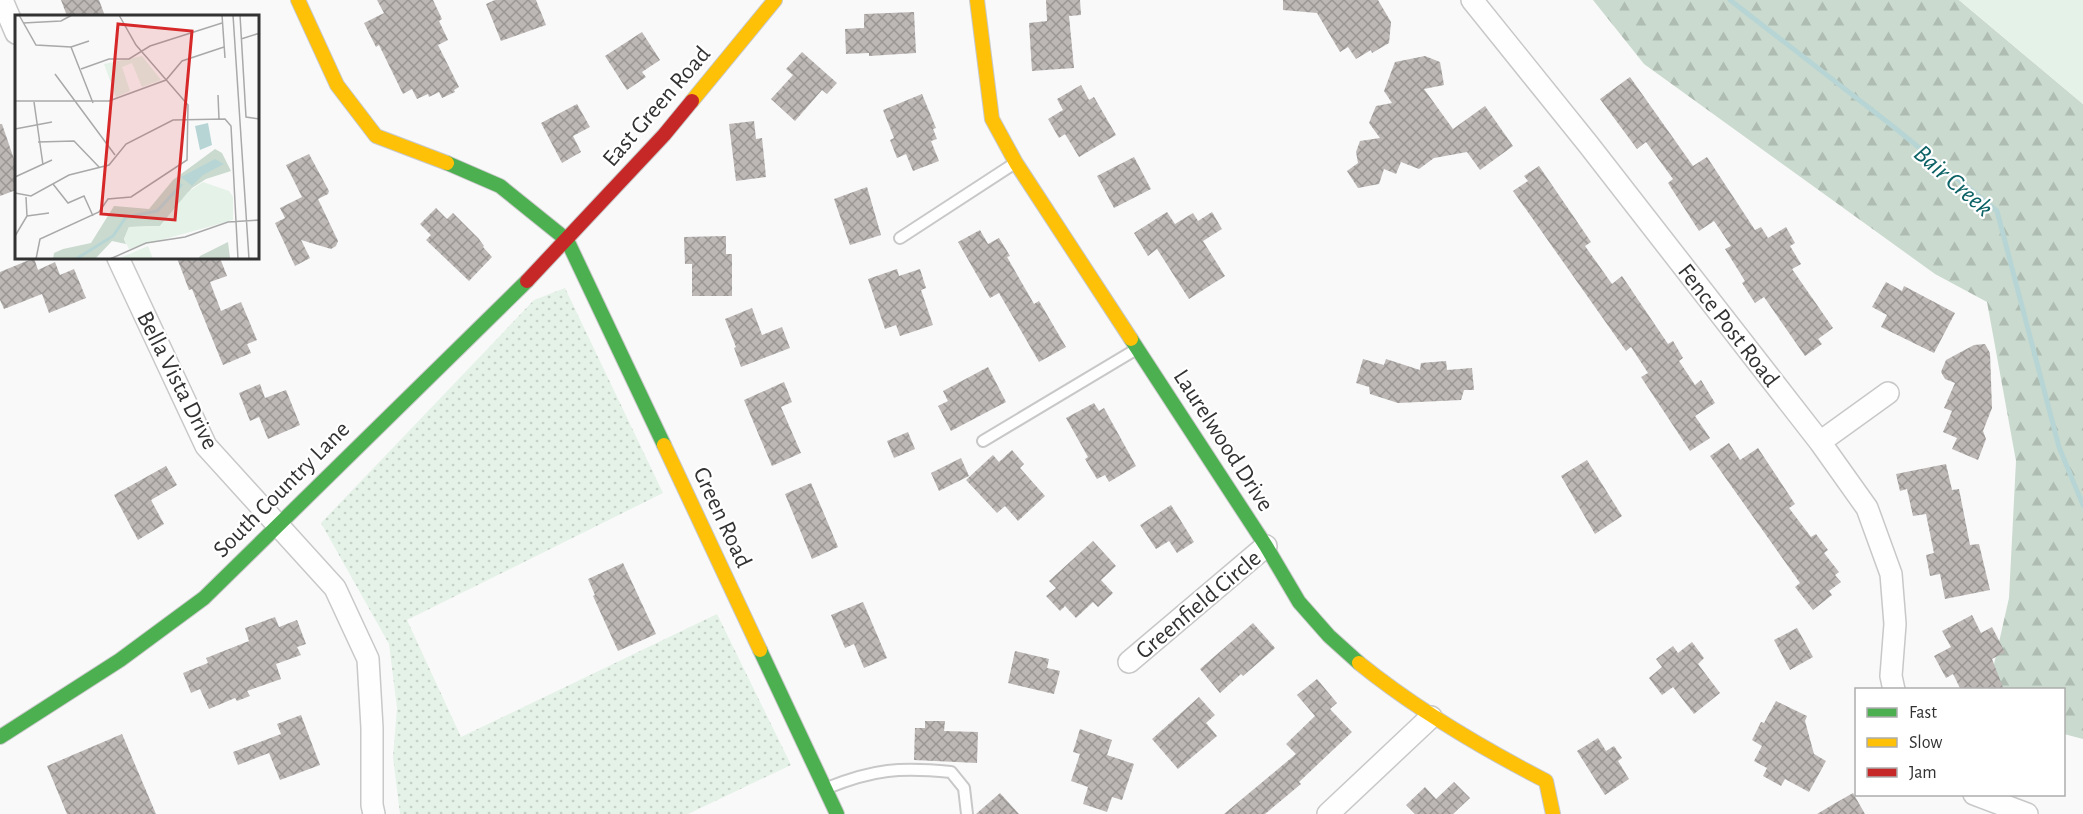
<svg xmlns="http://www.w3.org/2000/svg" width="2083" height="814" viewBox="0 0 2083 814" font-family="'Alegreya Sans',sans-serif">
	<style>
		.grass { fill: url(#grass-dots) }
		.forest { fill: url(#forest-firs) }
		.green { fill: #e5f2e8 }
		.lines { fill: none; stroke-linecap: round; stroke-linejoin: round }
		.stream { stroke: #b8d5d6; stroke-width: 5 }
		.building { fill: url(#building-cross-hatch) }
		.lane-casing { stroke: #c8c8c9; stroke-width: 14 }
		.street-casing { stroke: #c8c8c9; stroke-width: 24 }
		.fast-casing { stroke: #c8c8c9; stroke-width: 16 }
		.slow-casing { stroke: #c8c8c9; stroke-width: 16 }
		.jam-casing { stroke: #c8c8c9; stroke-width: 16 }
		.lane { stroke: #fefefe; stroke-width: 10 }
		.street { stroke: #fefefe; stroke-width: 21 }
		.fast { stroke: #4caf50; stroke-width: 14 }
		.slow { stroke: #ffc107; stroke-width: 14 }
		.jam { stroke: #c62828; stroke-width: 14 }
		.labels { text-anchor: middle; stroke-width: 4.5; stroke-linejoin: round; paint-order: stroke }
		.street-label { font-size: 24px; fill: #323233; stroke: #fff }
		.water-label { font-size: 26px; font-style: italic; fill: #0c6265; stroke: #fff }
		.inset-river { fill: none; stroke: #b8d5d6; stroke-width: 3 }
		.inset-road { fill: none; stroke: #a9a9aa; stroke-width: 1.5 }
		.view { fill: #d62828; fill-opacity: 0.15; stroke: #d62828; stroke-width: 3 }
		.inset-edge { fill: none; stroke: #323233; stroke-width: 3 }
	</style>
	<defs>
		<pattern id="grass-dots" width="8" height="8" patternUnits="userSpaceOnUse" patternTransform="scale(1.5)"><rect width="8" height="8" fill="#e5f2e8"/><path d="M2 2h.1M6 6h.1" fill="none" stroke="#c5d0c7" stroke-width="1.8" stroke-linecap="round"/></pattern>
		<pattern id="forest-firs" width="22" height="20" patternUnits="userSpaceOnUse" patternTransform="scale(1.5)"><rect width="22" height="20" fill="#cadace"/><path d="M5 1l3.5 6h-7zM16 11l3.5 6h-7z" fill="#aebcb1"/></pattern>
		<pattern id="building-cross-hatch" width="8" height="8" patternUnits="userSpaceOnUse" patternTransform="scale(1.5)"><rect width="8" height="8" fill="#bdb8b5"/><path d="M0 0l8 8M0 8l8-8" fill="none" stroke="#9a9694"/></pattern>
	</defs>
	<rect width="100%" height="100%" fill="#f9f9fa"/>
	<!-- grass -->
	<path class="grass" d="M565,288L663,493L407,620L461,737L717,614L791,765L688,814H400L393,757L397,708L389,644L321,523L534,300Z"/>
	<!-- forest -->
	<path class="forest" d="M1593,0H1959L2083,104V739L2064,734V690L1996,689L1990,682L2009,598L2016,461L1987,302L1935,274L1644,64Z"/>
	<!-- green -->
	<path class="green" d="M1959,0H2083V104Z"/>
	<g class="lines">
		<!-- stream -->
		<path class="stream" d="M1730,0L1890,124L1997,211L2059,447L2083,505"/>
	</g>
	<!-- building -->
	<path class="building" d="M61,0H99L105,16H67Z
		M377,0H433L442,19L439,21L448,40L438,45L459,87L454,90L455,92L442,98L439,92L429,97L428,94L417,99L412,89L403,94L379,45L376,47L364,23L384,13Z
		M495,0H536L546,25L501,41L486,4Z
		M1046,0H1080L1081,15L1069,16L1074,68L1032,71L1029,23L1047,21Z
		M1283,0H1378L1391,22L1389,43L1372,53L1371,50L1356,59L1348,47L1340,52L1317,13L1283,10Z
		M914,12L916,53L869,56V53L846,54L845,29L864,28V14Z
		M642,32L660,60L642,72L646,77L627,90L605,56Z
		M802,52L837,83L827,94L822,90L795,121L771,99L793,75L786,69Z
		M1425,56L1440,62L1444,85L1424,89L1453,129L1485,106L1513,146L1480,170L1467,152L1434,158L1419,169L1401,162L1396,174L1384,169L1379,184L1358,188L1347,171L1358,163L1356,152L1360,141L1380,138L1369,123L1376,106L1392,103L1384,91L1395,62Z
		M1630,77L1693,166L1707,157L1755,230L1761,227L1768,238L1786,227L1795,243L1790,246L1801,264L1792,269L1833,328L1818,339L1822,344L1805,356L1764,297L1755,303L1742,283L1745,281L1725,249L1731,246L1714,221L1699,231L1668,183L1673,179L1646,142L1637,149L1600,99Z
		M1081,85L1089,100L1094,97L1116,135L1079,157L1065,134L1059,138L1048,119L1063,110L1057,99Z
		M922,94L936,128L933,129L937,139L931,141L939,161L913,171L906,154L897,158L890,140L894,138L883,110Z
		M577,104L590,127L573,136L581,152L562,163L541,123Z
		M754,121L756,139L762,138L766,177L736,181L729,124Z
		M0,124H2L16,165V190L0,196Z
		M309,154L329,191L328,194L318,199L338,241L336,246L331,249L301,240L310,258L295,266L275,223L285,218L280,208L302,197L286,165Z
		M1134,157L1151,189L1114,208L1097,176Z
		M1539,166L1591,242L1585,246L1612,284L1622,276L1668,344L1673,341L1683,358L1679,361L1695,385L1701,380L1715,403L1695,416L1710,438L1690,451L1641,377L1648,373L1631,347L1626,351L1513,191L1528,181L1524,176Z
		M867,187L881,235L850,245L834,199Z
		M436,208L447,219L453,213L479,239L484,246L483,247L492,257L469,281L426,240L431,235L420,224Z
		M1167,212L1175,224L1193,213L1198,221L1212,212L1222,229L1203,241L1225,276L1189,299L1157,249L1148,256L1134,233Z
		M980,230L988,244L999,238L1010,256L1007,257L1034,304L1039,301L1066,347L1039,362L999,293L990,298L958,242Z
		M726,236V254H732V296H692V264H685L684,237Z
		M34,258L38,270L55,262L60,275L74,269L86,298L49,313L42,294L4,309L0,300V272Z
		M177,258H220L227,276L210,282L221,311L241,302L257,340L247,344L251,353L223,365L192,289L189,290Z
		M897,269L899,276L920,269L926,288L921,290L933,325L900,336L896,325L885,329L868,279Z
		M1886,282L1902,291L1904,286L1955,313L1934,353L1881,327L1887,315L1872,307Z
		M752,308L762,335L782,327L790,348L741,367L734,348L736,347L725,319Z
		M1985,344L1990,353L1992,408L1983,431L1986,439L1978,460L1952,449L1957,438L1943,432L1952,411L1944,408L1955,383L1945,379L1941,372L1946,360L1974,345Z
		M1363,359L1384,365L1386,359L1420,370L1421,363L1446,361L1447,370L1472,368L1474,390H1464L1461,400L1398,403L1370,394L1369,387L1356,383Z
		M988,367L1006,402L951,431L938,406L948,401L943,391Z
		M784,382L792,402L781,407L801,453L772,466L744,400Z
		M260,384L265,398L286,390L300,425L268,439L259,417L250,421L239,393Z
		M1094,403L1099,411L1104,408L1136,466L1109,482L1105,475L1097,479L1085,459L1088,457L1066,418Z
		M908,432L915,449L894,458L887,441Z
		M1729,443L1740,460L1758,448L1795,504L1789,508L1811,537L1816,534L1828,550L1824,553L1839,572L1835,575L1841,582L1829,591L1832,595L1813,610L1795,587L1800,583L1710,456Z
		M1012,450L1024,464L1020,468L1045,496L1018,521L1005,506L997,513L966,480L993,455L999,462Z
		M961,458L969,476L939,491L931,473Z
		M1587,460L1622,516L1595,534L1561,476Z
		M1946,464L1952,490L1959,489L1970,545L1979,544L1990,590L1945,599L1940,574L1930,576L1926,555L1934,553L1926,514L1913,516L1907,489L1900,491L1896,474Z
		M166,466L177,485L151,500L164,524L138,540L114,495Z
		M811,483L838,547L812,559L785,494Z
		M1171,505L1194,542L1177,553L1169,541L1156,549L1140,525Z
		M1093,541L1116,566L1101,580L1113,593L1098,607L1093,602L1076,618L1065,606L1060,611L1046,596L1056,588L1049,581Z
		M623,563L656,634L618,651L593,596L595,595L588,579Z
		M863,602L887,658L864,668L854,644L845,648L831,615Z
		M1972,615L1981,633L1992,627L2005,652L1992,659L2004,690H1961L1953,674L1946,678L1934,656L1951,647L1942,631Z
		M275,617L279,627L297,620L306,644L297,647L301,655L276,664L281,679L247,691L250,696L237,701L235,698L209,709L200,689L191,693L183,673L208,663L206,658L249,641L245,628Z
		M1253,623L1275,648L1243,676L1241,674L1220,693L1200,669Z
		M1797,628L1813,657L1790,670L1774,640Z
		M1692,642L1704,658L1698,664L1720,693L1694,714L1673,687L1662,695L1649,678L1662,667L1656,659L1673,646L1678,653Z
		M1015,651L1049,659L1047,668L1060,671L1054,694L1008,683Z
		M1317,679L1337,703L1330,709L1352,732L1299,782L1301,784L1265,814H1224L1296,754L1286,744L1315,716L1297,695Z
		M1199,697L1215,715L1206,723L1217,736L1178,769L1152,739Z
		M1776,701L1807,716L1805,721L1814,754L1826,761L1809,792L1785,779L1781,786L1763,776L1767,768L1754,761L1762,746L1752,740L1761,722L1764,723Z
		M301,715L320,765L280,780L269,753L238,765L233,752L281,734L277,724Z
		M925,721H945L944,731L978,732L977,763L914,760L915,728H925Z
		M1080,729L1112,740L1107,755L1134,764L1122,800L1112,797L1107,812L1083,804L1088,787L1071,781L1080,754L1073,752Z
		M122,734L156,814H67L47,766Z
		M1598,738L1606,751L1614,746L1622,758L1618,761L1629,779L1605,795L1577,751Z
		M1454,782L1470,798L1453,814H1415L1406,805L1425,787L1436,799Z
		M1000,793L1019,814H976Z
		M1853,793L1865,814H1817L1832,805Z"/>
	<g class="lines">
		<!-- lane casing -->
		<g class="lane-casing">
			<path id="lane" d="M900,238L1015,163
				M983,441L1135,350
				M827,788C874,769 900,767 951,772L964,788L967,814"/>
		</g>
		<!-- street casing -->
		<g class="street-casing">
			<path id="street" d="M2,0L16,33
				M1472,0L1588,144L1820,442L1867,508L1891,574L1895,624L1891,676L1894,690
				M118,258L206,446L335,588L368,659L372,728V805L374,814
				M1820,442L1888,393
				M1129,662L1266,546
				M1974,794L2027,814
				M1328,814L1431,717"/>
		</g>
		<!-- fast casing -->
		<g class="fast-casing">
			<path id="fast" d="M447,163L500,186L567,240L664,445
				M1131,339L1266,546L1299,602L1329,636L1359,663
				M760,650L837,814
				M0,737L120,660L204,598L527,281"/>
		</g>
		<!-- slow casing -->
		<g class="slow-casing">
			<path id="slow" d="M298,0L337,85L376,136L447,163
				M977,0L992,119L1016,163L1131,339
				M692,101L775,0
				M664,445L760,650
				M1359,663C1417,710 1480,747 1546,781L1553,814"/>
		</g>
		<!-- jam casing -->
		<g class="jam-casing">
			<path id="jam" d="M527,281L664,135L692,101"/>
		</g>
		<!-- lane -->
		<use href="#lane" class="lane"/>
		<!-- street -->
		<use href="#street" class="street"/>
		<!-- fast -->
		<use href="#fast" class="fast"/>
		<!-- slow -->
		<use href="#slow" class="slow"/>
		<!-- jam -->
		<use href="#jam" class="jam"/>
	</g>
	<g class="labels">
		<!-- street labels -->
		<g class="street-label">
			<text transform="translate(656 106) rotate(-49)" y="8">East Green Road</text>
			<text transform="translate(1729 325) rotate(52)" y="8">Fence Post Road</text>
			<text transform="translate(178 380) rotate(63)" y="8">Bella Vista Drive</text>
			<text transform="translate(1224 440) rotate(57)" y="8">Laurelwood Drive</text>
			<text transform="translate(281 489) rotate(-45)" y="8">South Country Lane</text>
			<text transform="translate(723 517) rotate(65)" y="8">Green Road</text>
			<text transform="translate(1198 604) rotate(-40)" y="8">Greenfield Circle</text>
		</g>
		<!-- water labels -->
		<g class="water-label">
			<text transform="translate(1954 180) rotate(41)" y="9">Bair Creek</text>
		</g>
	</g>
	<!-- overview -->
	<g transform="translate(15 15)">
		<rect width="244" height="244" fill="#f9f9fa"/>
		<path d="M127,41L146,65L127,72L117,48L107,52L115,76L101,82L89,49ZM133,231L138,244H103Z" fill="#e5f2e8"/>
		<path d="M200,134L207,138L216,156L191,164L177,173L145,211L114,212L109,224L111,229L97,226L80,244H38L39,238L48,234L76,228L99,191L134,194L158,165ZM213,227L215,243L183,244L185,241Z" fill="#cadace"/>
		<path d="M188,167L214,176L218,182V205L114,234L109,224L114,212L145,211L173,177Z" fill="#e5f2e8"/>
		<path d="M193,108L197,130L185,135L180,111ZM200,144L209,149L188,160L177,171L166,162Z" fill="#b8d5d6"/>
		<path class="inset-river" d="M61,244L98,221L111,202L142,196L167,169"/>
		<path class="inset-road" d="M4,0L21,30L56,32L78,88M207,0L210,43M218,0L234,244M225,0L231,102L245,104M8,8L46,6L57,0M226,24L245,18M56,32L74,26M66,54L94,44H114L135,31L207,8M40,59L100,140M203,80L204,104M0,86H94L151,65L167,46L209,32M19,87L28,150M0,114L37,107M23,127L59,126L84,152M0,162L37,145M38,169L53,188L69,181L78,201M0,178L16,181L54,160L94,150L111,129L158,105L210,104L216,111L223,244M12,201L34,198M0,221L12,201L11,182M21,244L25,224L84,197L93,184L116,182L172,145L173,90L121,30L104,0M95,244L131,228L170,222L213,207L245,205"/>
		<path class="view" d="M103,9L177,16L160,205L86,199Z"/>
		<rect width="244" height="244" class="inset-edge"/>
	</g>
	<!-- legend -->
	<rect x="1855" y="688" width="210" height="108" fill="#ffffff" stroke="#adadad" stroke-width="1.5"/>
	<rect x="1867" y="708" width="30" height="9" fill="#4caf50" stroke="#adadad" stroke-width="1.5"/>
	<text x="1909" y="718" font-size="18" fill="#323233">Fast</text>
	<rect x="1867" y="738" width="30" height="9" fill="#ffc107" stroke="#adadad" stroke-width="1.5"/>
	<text x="1909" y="748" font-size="18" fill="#323233">Slow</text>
	<rect x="1867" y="768" width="30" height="9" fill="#c62828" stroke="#adadad" stroke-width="1.5"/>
	<text x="1909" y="778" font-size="18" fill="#323233">Jam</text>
</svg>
